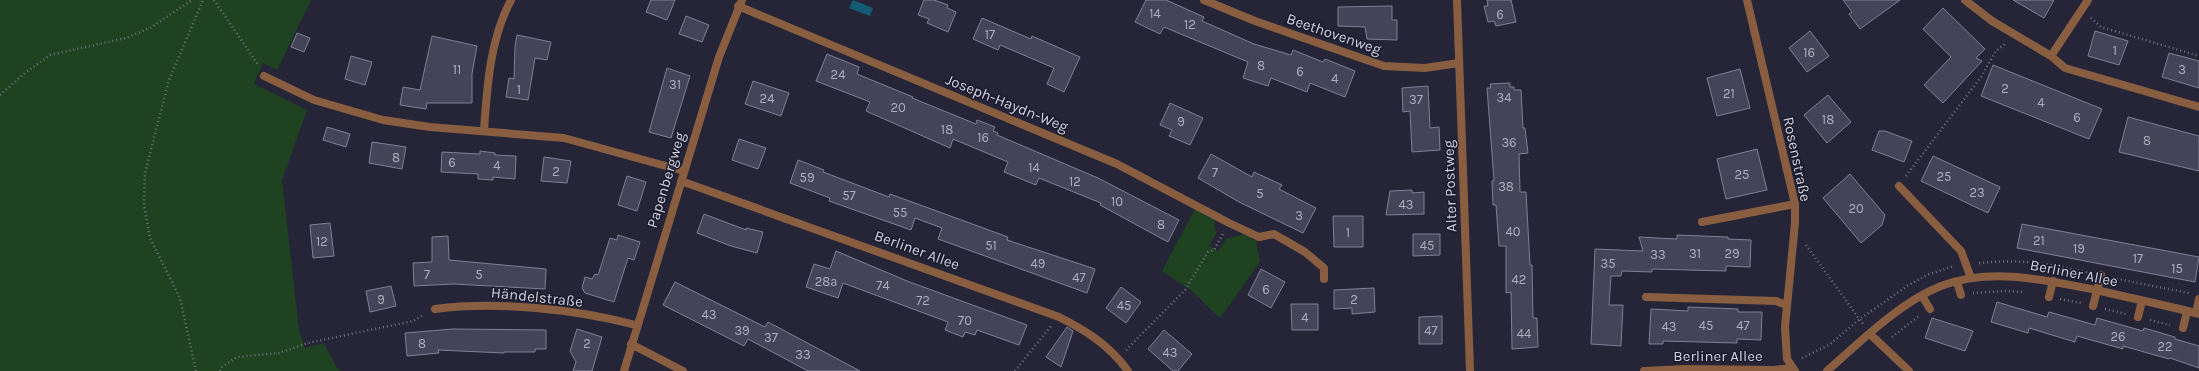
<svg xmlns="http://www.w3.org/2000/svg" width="2199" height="371" viewBox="0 0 2199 371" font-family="Karla,sans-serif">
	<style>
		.green { fill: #1f4320 }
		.water { fill: #145c76 }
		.building { fill: #444459; stroke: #7f8097 }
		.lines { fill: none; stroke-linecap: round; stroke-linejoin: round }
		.path { stroke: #727281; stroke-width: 2.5; stroke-dasharray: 1 3; stroke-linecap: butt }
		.service { stroke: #895e40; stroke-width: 8 }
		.minor { stroke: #895e40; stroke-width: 8 }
		.labels { text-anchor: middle; stroke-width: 3; stroke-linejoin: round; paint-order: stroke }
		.number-label { font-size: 13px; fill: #adaebc }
		.street-label { font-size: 15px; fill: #d0d1dd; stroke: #1b1b2d }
	</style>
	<rect width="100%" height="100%" fill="#252537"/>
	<!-- green -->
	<path class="green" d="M0,0H311L277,70L263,63L254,84L307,110L282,180L299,330L305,348L324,343L337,368L341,371H0Z
		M1195,209L1214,220L1216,234L1209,246L1218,251L1226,239L1244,234L1256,241L1260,262L1220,318L1191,290L1162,271Z"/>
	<!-- water -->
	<path class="water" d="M853,0L873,8L870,16L849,8Z"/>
	<!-- building -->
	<path class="building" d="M651,0H675L667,20L646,12Z
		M924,0H934L948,5L947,8L956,12L948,32L927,23L929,19L918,15Z
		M1146,0H1166L1204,17L1202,21L1254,44L1291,55L1293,50L1323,62L1325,59L1355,71L1345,97L1310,83L1307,92L1271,78L1268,86L1243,78L1248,62L1164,27L1160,34L1135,22Z
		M1487,0H1511L1516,22L1496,26L1494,21L1488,22L1484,6H1488Z
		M1843,0H1900L1860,29L1849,14L1852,12Z
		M2013,0H2054L2044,18Z
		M1392,6V20H1397V40L1367,39L1365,27L1338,26V7Z
		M1943,8L1985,49L1976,58L1982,61L1943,103L1924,85L1951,57L1923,29Z
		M686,16L709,25L702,42L679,34Z
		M982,18L1031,39L1032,36L1080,57L1064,92L1047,84L1054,68L1000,45L998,50L973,39Z
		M1810,31L1829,56L1807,72L1789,48Z
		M2095,31L2128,41L2119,65L2088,56Z
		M297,33L310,38L304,52L291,47Z
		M517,35L551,42L547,60L535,58L528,100L506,97L509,78L514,79L515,47Z
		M432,36L477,46L472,74V103H427L426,109L400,105L403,87L420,90Z
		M2169,53L2199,61V88L2162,77Z
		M827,54L859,67L857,74L913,97L912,98L976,124L977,120L995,127L993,131L998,133L997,135L1098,178L1179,220L1168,242L1100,205L1101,203L1039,178L1036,185L1004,172L1008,162L953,139L950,148L866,111L870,102L816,81Z
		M351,56L372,62L365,85L345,79Z
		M1993,65L2102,109L2089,139L1981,96Z
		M667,68L690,76L671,138L649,132Z
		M1740,69L1750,108L1717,116L1707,78Z
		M753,81L789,93L781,116L745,104Z
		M1510,83V87H1514V90H1521L1523,128H1525L1528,153L1519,154L1520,192H1526L1530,265H1532L1533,318H1537L1538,347L1512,349L1511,292L1506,293V246H1499L1496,205H1493L1492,181L1494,180L1487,88H1491L1490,84Z
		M1428,86L1430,128L1439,127L1440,150L1412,152L1410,111L1403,112L1402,88Z
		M1828,95L1851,122L1827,143L1804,115Z
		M1170,103L1203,118L1190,145L1169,136L1172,130L1160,125Z
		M2128,117L2199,136V171L2119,152Z
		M327,127L350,134L346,147L323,140Z
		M1879,131H1885L1912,141L1904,162L1872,150Z
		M739,139L766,148L758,169L732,160Z
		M372,142L406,147L402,169L369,163Z
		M1757,149L1767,190L1726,199L1717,159Z
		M480,151L495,153V155L516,156L515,179L493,177V180L478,179V174L441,172L442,152L480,154Z
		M1211,154L1252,177L1254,172L1282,185L1279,189L1316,208L1303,233L1239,202L1198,178Z
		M1933,156L2000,187L1988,213L1921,181Z
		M544,157L571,161L567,183L541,181Z
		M798,160L824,170L823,172L889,197L890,194L1008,237L1007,240L1095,269L1087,293L938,239L942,228L915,218L911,230L829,201L830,198L790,183Z
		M1850,174L1885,215L1882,225L1861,243L1823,198Z
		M627,176L646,182L637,211L618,205Z
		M1412,190V193L1424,192V214L1386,215L1390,191Z
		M704,214L746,230V228L763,232L757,253L731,246L697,233Z
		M1333,216H1363V247H1334Z
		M330,223L334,256L313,258L310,225Z
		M2022,224L2199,257L2195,282L2017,248Z
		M1413,234H1440V255L1413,256Z
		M618,235L640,242L634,260L628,258L614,302L585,293L582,288L585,277L592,279L595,274L598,275L610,238L617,240Z
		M1677,235L1728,237V239L1751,240L1750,267L1726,266V271L1652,269V272L1622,271L1621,276H1611L1609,305H1623L1621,346L1591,344L1595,249L1643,251L1639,237L1677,239Z
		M448,236L449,260L546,269L545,289L453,284L414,286L413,263L432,262V237Z
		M836,251L907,281L1027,325L1019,345L977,330L975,335L965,332L963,337L945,330L948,322L843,283L838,298L806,287L814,264L830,269Z
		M1261,269L1285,282L1271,308L1248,295Z
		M675,282L765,327L768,322L860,371H808L748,339L744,346L663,305Z
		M391,286L396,306L370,312L366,291Z
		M1121,287L1141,302L1126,323L1106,308Z
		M1374,288L1375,312L1352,314V308L1334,309V290Z
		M1997,302L2047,317L2049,312L2095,325L2097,318L2143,331L2144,328L2175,337V339L2199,346V368L2170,358L2169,359L2123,346V349L2077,336L2075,342L2029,328L2028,333L1991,322Z
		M1291,304H1318V330H1292Z
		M1688,307L1738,309V312H1762L1761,340L1737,339V343L1663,341V344H1649L1651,309L1688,311Z
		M1442,316V344H1419V317Z
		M1932,318L1973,331L1965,351L1925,338Z
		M1067,327L1073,331L1061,367L1046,357Z
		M453,329L546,330V349H535V352H504V353L438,350L439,353L407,356L405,333Z
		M577,329L602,337L592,371H573L576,362L570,351Z
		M1164,330L1192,354L1178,371H1173L1148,349Z"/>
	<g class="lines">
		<!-- path -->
		<path class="path" d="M214,0L259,66
			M2091,18L2101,27L2199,56
			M0,95L25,73L50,55L126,38L150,28L192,0
			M1906,176L1981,77L1996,51L2005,44
			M1806,245L1863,324
			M1979,263C2022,259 2047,263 2089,273
			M2113,278L2189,293
			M1973,293L2005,291L2024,292
			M2060,299L2081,303
			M2105,309L2126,314
			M2150,320L2170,325
			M1892,337L1919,316
			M1126,350L1185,290L1208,252L1214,250L1223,234
			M1802,358L1829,345L1860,319L1907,286L1927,275L1954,266
			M196,371L180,298L150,238L144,205L145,173L169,80L203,0
			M220,371L222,367L237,357L279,353L308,343L413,321L424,315
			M1015,371L1051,326"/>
		<!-- service -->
		<path class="service" d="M1965,0L1992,21
			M1899,186L1961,251L1971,278
			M1702,222L1795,204
			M1259,237L1274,234L1305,252L1324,268V279
			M1957,282L1961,295
			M1922,296L1930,309
			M1646,297L1776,301L1786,305
			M2049,297L2053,281
			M2093,306L2101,275
			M2196,313L2199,299
			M2138,317L2142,301
			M2183,328L2187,312
			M1644,371L1685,369L1774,370L1792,368"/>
		<!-- minor -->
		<path class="minor" d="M1204,0L1255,21L1384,66L1425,68L1459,63
			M1457,0L1470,371
			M1747,0L1795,204V223L1785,327L1787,359L1795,371
			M738,6L1117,164L1229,223L1259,237
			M1992,21L2051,56L2065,68L2199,107
			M2051,56L2088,0
			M264,76L314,100L383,120L430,127L564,138L684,171
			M484,130C487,87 490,39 511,0
			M681,181L1059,317C1087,331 1109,345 1128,371
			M435,309C497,301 575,309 636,325
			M1870,334L1909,371
			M631,344L683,371
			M624,371L719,57L742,0
			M1827,371C1860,342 1900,302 1941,286C1992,267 2044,280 2096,290C2130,298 2165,305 2199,314"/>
	</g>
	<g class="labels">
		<!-- number labels -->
		<g class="number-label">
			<text x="1155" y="18">14</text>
			<text x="1500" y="19">6</text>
			<text x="1190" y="29">12</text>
			<text x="990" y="39">17</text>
			<text x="2115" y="55">1</text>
			<text x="1809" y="57">16</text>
			<text x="1261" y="70">8</text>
			<text x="457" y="74">11</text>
			<text x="2182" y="74">3</text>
			<text x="1300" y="76">6</text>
			<text x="838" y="79">24</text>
			<text x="1335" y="83">4</text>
			<text x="675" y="89">31</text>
			<text x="2005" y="93">2</text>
			<text x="519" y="94">1</text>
			<text x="1729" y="98">21</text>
			<text x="1504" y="102">34</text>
			<text x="767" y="103">24</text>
			<text x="1416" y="104">37</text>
			<text x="2041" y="107">4</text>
			<text x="898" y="112">20</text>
			<text x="2077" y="122">6</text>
			<text x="1828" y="124">18</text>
			<text x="1181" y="126">9</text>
			<text x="947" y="134">18</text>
			<text x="983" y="142">16</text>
			<text x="2147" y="145">8</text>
			<text x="1509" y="147">36</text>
			<text x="396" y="162">8</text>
			<text x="452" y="167">6</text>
			<text x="497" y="170">4</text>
			<text x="1034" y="172">14</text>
			<text x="556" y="176">2</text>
			<text x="1215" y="177">7</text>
			<text x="1742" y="179">25</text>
			<text x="1944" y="181">25</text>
			<text x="807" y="182">59</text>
			<text x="1075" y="186">12</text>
			<text x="1506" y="191">38</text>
			<text x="1977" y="197">23</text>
			<text x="1260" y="198">5</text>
			<text x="849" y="200">57</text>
			<text x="1117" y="206">10</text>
			<text x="1406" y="209">43</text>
			<text x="1856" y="213">20</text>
			<text x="900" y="217">55</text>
			<text x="1299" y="220">3</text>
			<text x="1161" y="229">8</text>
			<text x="1513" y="236">40</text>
			<text x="1348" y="237">1</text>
			<text x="2039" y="245">21</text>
			<text x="322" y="246">12</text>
			<text x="991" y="250">51</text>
			<text x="1427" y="250">45</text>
			<text x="2079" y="253">19</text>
			<text x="1695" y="258">31</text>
			<text x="1732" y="258">29</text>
			<text x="1658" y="259">33</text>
			<text x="2138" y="263">17</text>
			<text x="1038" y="268">49</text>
			<text x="1608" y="268">35</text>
			<text x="2177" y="273">15</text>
			<text x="427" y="279">7</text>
			<text x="479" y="279">5</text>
			<text x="1079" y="282">47</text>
			<text x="1519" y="284">42</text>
			<text x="826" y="286">28a</text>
			<text x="883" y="290">74</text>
			<text x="1266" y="294">6</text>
			<text x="381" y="304">9</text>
			<text x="1354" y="304">2</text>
			<text x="923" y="305">72</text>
			<text x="1124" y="310">45</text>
			<text x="709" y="319">43</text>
			<text x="1305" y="322">4</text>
			<text x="965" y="325">70</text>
			<text x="1706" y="330">45</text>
			<text x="1743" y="330">47</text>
			<text x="1669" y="331">43</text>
			<text x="742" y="335">39</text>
			<text x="1431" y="335">47</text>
			<text x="1524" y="338">44</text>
			<text x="2118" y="341">26</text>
			<text x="771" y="342">37</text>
			<text x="422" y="348">8</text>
			<text x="587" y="348">2</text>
			<text x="2165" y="351">22</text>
			<text x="1170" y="357">43</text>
			<text x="803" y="359">33</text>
		</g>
		<!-- street labels -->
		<g class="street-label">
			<text transform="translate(1334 34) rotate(19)" y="5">Beethovenweg</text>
			<text transform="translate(1007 103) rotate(22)" y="5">Joseph-Haydn-Weg</text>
			<text transform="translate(1797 159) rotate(78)" y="5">Rosenstraße</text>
			<text transform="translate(666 180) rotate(-73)" y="5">Papenbergweg</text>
			<text transform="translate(1450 186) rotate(-92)" y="5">Alter Postweg</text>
			<text transform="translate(917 250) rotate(20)" y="5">Berliner Allee</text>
			<text transform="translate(2074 273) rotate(11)" y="5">Berliner Allee</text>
			<text transform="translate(537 297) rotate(6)" y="5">Händelstraße</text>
			<text x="1718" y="361">Berliner Allee</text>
		</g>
	</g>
</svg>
